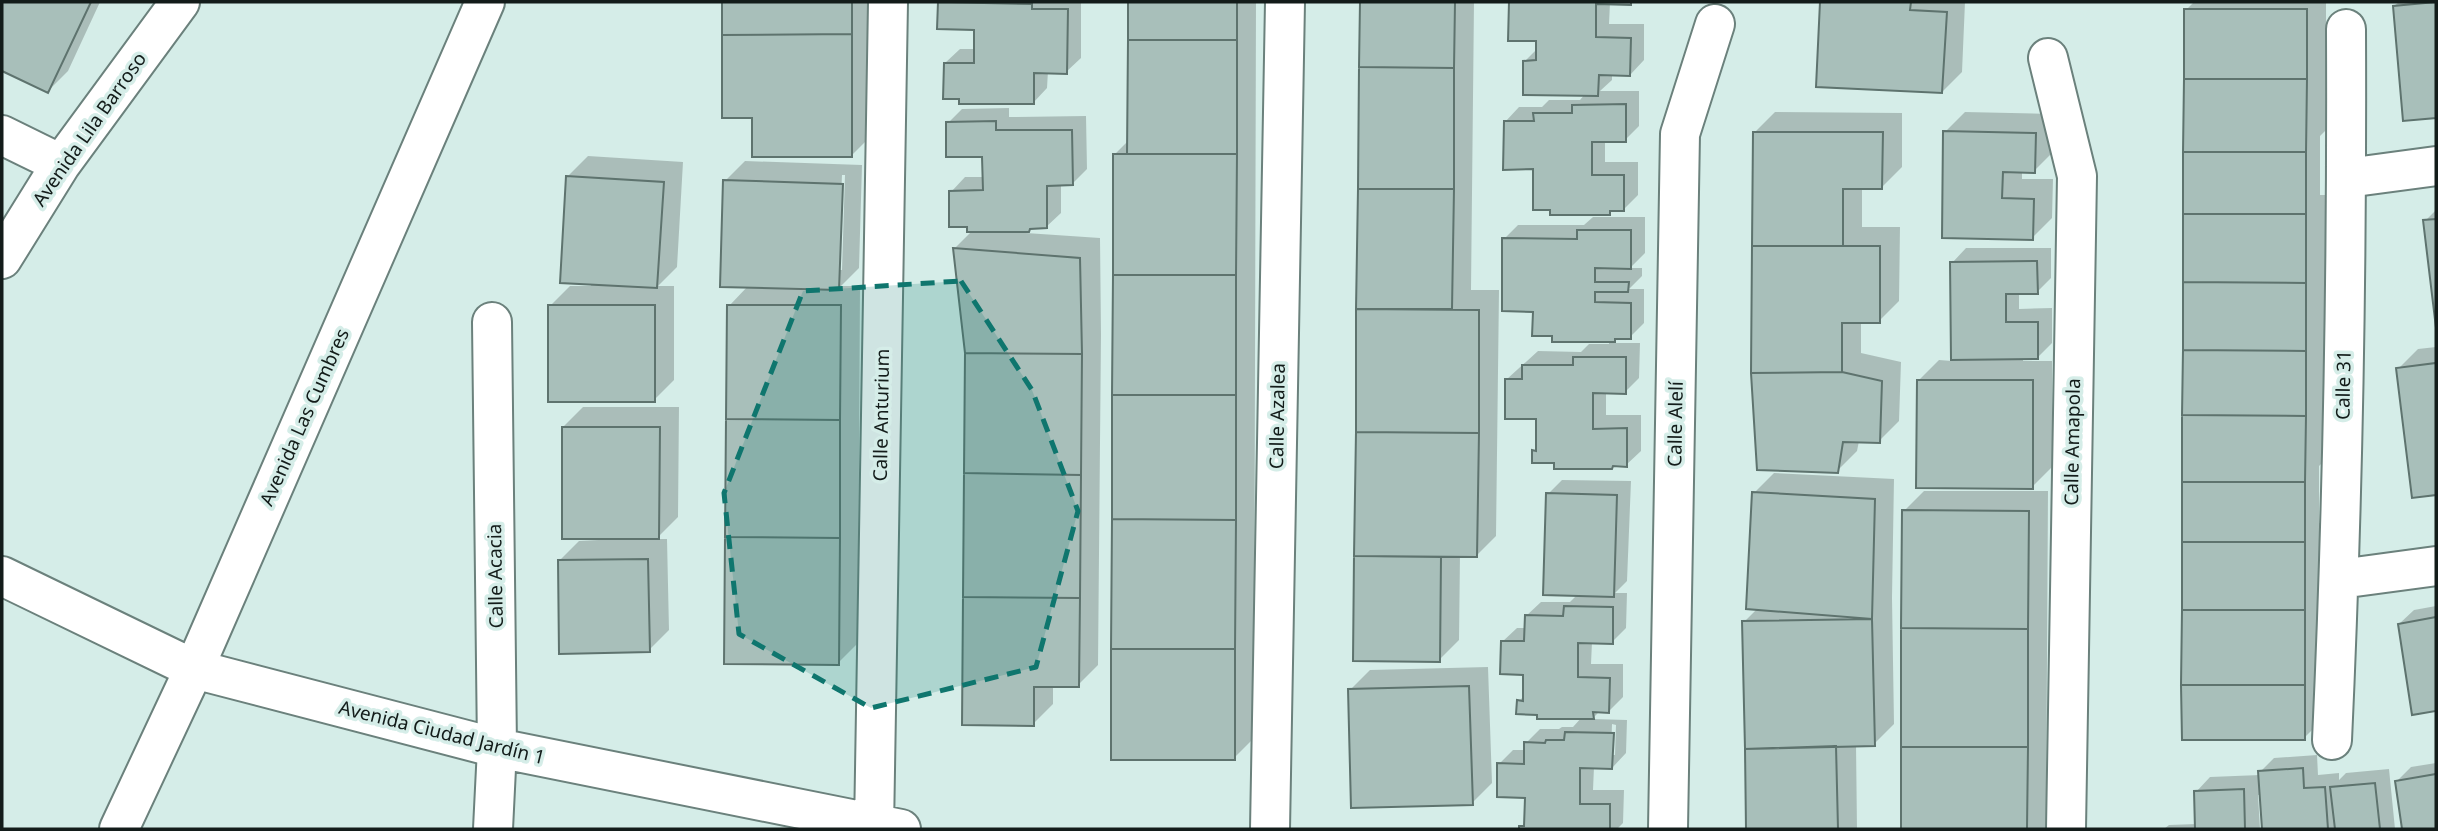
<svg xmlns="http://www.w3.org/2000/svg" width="2438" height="831" viewBox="0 0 2438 831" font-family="'Noto Sans',sans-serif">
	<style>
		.shadow { fill: #0003; fill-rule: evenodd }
		.building { fill: #a8bfba; stroke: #5e736e; stroke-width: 2 }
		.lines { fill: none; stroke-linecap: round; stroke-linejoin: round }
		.minor-casing { stroke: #6b817c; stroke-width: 42 }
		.minor { stroke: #fff; stroke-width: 38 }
		.marked { fill: #0f766e; fill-opacity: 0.2; stroke: #0f766e; stroke-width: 5; stroke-dasharray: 14 9; stroke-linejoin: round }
		.labels { text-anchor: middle; stroke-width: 7; stroke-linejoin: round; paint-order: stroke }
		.street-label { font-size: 19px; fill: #131c1a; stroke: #d5ede8 }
	</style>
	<rect width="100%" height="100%" fill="#d5ede8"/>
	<!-- shadow -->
	<path class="shadow" d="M2,2H100L68,71L48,91L2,69Z
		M723,2H871L872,135L852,155L754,116H724Z
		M939,2H1081V58L1066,72L1048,71L1047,88L1033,103L961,97L945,63L960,49H976V28L939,27Z
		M1130,2H1256L1254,738L1234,758L1114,155L1129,140Z
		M1361,2H1474L1471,290H1499L1496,536L1476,556L1460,555L1459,640L1439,660H1355Z
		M1511,2H1631L1610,3L1609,24H1644V60L1630,75L1612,74V80L1600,91H1639V126L1625,140H1605V162H1638V195L1624,209H1613L1609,213L1505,122L1519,107H1542L1549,100H1580L1585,94L1525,61L1538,48V39H1510Z
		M1822,2H1965L1962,72L1942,92L1818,85Z
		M2194,2H2326V130L2320,136V195H2326L2325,460L2319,466V523H2325L2318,724L2304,738L2186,10Z
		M2399,2H2436V116L2404,120L2394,6Z
		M1009,108V117L1086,116L1087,169L1072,184H1061V213L1046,227H1032L1026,233L1100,238L1101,334L1098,665L1078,685H1053V704L1033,724L954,249L972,231L951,192L965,177H984V156L948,123L962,109Z
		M1775,112L1902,113V167L1882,187H1862V227H1900L1899,301L1879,321H1861V353L1901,362L1899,421L1879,441H1859L1857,451L1837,471L1755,132Z
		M1965,112L2055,114L2054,151L2034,171H2022V179H2053L2052,218L2032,238L1945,132Z
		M588,156L683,162L677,267L658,286H674V380L654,400L550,306L570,286H591L568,176Z
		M745,161L862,165L859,268L841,286H860L858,643L838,663L729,306L748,286L725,181ZM842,175H845L842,270H838Z
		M2436,210V313L2425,221Z
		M1593,217H1645V253L1630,268H1642V276L1629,289H1644V323L1630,337H1617L1611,343H1640L1639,378L1625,392H1606V415H1641V451L1626,465L1555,462L1534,451L1538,447V417L1507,379L1538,351L1581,352L1589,344H1609V340L1554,335L1534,310L1504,239L1518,225H1584Z
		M1966,248H2051V278L2037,292H2019V309L2052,308V343L2037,358H2023V361H2052V467L2032,487L1919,380L1939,360L1952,361V263Z
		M2436,347V493L2413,496L2398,369L2418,349Z
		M583,407H679L678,517L656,539H667L669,630L649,650L559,561L579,541L598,540L563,427Z
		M1774,473L1894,479L1892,598L1894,724L1874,744H1856L1857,829H1748L1744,622L1758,608L1754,493Z
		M1562,480L1631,481L1627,581L1615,593H1627L1626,628L1612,642H1592L1591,664H1623V697L1609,711H1600L1592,719L1627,720L1626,753L1612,768L1594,767L1593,790H1624L1623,823L1617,829H1520L1526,821L1527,797L1499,764L1513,750H1526V743L1540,729H1559L1562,727H1573L1582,717L1538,714L1519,701L1525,695V673L1502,642L1517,628H1526V616L1541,602H1570L1578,594L1548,494ZM1612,724L1616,725L1615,755H1611Z
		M1924,491H2048L2046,829H1903L1904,511Z
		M2436,606V709L2413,713L2399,624L2414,610Z
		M1488,667L1492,783L1472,803L1350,690L1370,670Z
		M2317,755L2318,775L2339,773V780L2346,773L2389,769L2395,829H2263L2261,795H2258L2260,829H2164L2169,825L2197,824L2196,792L2210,777L2260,775V772L2274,758Z
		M2436,763V829H2404L2397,781L2411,767Z"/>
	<!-- building -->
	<path class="building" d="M2,2H91L48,93L2,71Z
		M722,2H852V34L722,35Z
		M938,2L1032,4V9H1068L1067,74L1034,73V104H959V99H943L944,63H974V30L937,29Z
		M1128,2H1237V40H1128Z
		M1360,2H1455L1454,68L1359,67Z
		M1509,2H1631V5L1596,4V37L1631,38L1630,76L1599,75L1598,96L1523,95V61L1536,60V41H1508Z
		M1820,2H1911L1910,10L1947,12L1942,93L1816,87Z
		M2436,2V118L2403,121L2393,6Z
		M2184,9H2307V79H2184Z
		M852,34V157H752V118H722V35Z
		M1128,40H1237V154H1127Z
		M1359,67L1454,68V189H1358Z
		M2184,79H2307L2306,152H2183Z
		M1626,104V142H1592V175H1624V211H1610V215H1550V210H1533V169L1503,170L1504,121H1534L1533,113H1572V105Z
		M996,121V130H1072L1073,185L1047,186V228L1030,229L1029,232H967V227H949V191L983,190L982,157H946V122Z
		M1943,131L2036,133L2035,173L2003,172L2002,198L2034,199L2033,240L1942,238Z
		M1753,132H1883L1882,189H1843V246H1752Z
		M2183,152H2306V214H2183Z
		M1113,154H1237L1236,275H1113Z
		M566,176L664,182L657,288L560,283Z
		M723,180L843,184L839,290L720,287Z
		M1358,189H1454L1452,309H1356Z
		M2183,214H2306V283L2183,282Z
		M2436,219V328L2423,220Z
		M1577,230H1631V269L1595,268V282H1629L1628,292H1595V302L1631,303V339H1615V342H1552V336H1532L1533,312L1502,311V238L1577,239Z
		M1752,246H1880V323H1842V372L1751,373Z
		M953,248L1080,258L1082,354L965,353Z
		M2037,261L2038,294H2006V322H2038V359L1951,360L1950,262Z
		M1113,275H1236V395H1112Z
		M2183,282L2306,283V351L2183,350Z
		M548,305H655V402H548Z
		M727,305H841L840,420L726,419Z
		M1356,309L1479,310V433L1356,432Z
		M2183,350L2306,351V416L2182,415Z
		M965,353L1082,354L1081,475L964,473Z
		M1573,357H1626V394L1593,393V429L1627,428V467L1613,466L1612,469H1554V463H1532V450L1536,451V419H1505V379H1522V365H1573Z
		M2436,363V495L2412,498L2396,368Z
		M1842,372L1882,381L1880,443L1843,442L1838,473L1757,470L1751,373Z
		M1917,380H2033V489L1916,488Z
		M1112,395H1236V520L1112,519Z
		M2182,415L2306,416L2305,482H2182Z
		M726,419L840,420V538L725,537Z
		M562,427H660L659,539H562Z
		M1356,432L1479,433L1477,557L1354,556Z
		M964,473L1081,475L1080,598L963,597Z
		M2182,482H2305V542H2182Z
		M1752,492L1875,499L1872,619L1746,609Z
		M1546,493L1617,495L1614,597L1543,595Z
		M1902,510L2029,511L2028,629L1901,628Z
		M1112,519L1236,520L1235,649H1111Z
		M725,537L840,538L839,665L724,664Z
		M2182,542H2305V610H2182Z
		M1354,556L1441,557L1440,662L1353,661Z
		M648,559L650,652L559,654L558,560Z
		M963,597L1080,598L1079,687H1034V726L962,725Z
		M1564,606L1613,607V644L1578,643V677L1610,678L1609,713L1593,712L1594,719H1537V715L1516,714L1517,700L1523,701V675L1500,674L1501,641H1524L1525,615L1563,616Z
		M2182,610H2305V685H2181Z
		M2436,617V711L2412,715L2398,624Z
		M1872,619L1875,746L1745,749L1742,621Z
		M1901,628L2028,629V747H1901Z
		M1111,649H1235V760H1111Z
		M2181,685H2305V740H2182Z
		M1469,686L1473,805L1351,808L1348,689Z
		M1565,732L1614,733L1612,769L1580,768V804H1610V829H1519V826H1524L1525,798L1497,797V763L1524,764V742L1545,743L1546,740H1564Z
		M1836,746L1838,829H1746L1745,749Z
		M1901,747H2028L2027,829H1901Z
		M2303,768L2304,788L2325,787L2328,829H2262L2258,771Z
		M2436,774V829H2402L2395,781Z
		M2375,783L2380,829H2335L2330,787Z
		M2244,789L2245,829H2195L2194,791Z"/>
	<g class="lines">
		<!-- minor casing -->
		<g class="minor-casing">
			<path id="minor" d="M2048,58L2077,176L2066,829
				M2,135L61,164
				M2347,178L2436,166
				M2,259L61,164L180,2
				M492,322L497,748L493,829
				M2,576L194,669L497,748L901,829
				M2340,579L2436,566
				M2332,740C2343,503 2347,266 2346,29
				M119,829L194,669L485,2
				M874,829L888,2
				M1270,829L1285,2
				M1668,829L1680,134L1715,24"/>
		</g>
		<!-- minor -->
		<use href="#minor" class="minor"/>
	</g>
	<!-- marked area -->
	<path class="marked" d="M961,281L1032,390L1078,511L1036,667L871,708L739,634L724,493L803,291Z"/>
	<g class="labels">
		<!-- street labels -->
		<g class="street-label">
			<text transform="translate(89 129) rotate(-55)" y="7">Avenida Lila Barroso</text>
			<text transform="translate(2343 385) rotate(-89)" y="7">Calle 31</text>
			<text transform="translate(881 415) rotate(-89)" y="7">Calle Anturium</text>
			<text transform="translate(1277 416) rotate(-89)" y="7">Calle Azalea</text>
			<text transform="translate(304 417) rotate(-66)" y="7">Avenida Las Cumbres</text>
			<text transform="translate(1675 424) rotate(-89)" y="7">Calle Alelí</text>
			<text transform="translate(2072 442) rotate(-89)" y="7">Calle Amapola</text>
			<text transform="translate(495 576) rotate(-91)" y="7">Calle Acacia</text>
			<text transform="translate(442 732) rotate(14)" y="7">Avenida Ciudad Jardín 1</text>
		</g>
	</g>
	<!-- border -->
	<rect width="2438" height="831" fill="none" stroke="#131c1a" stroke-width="7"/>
</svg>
